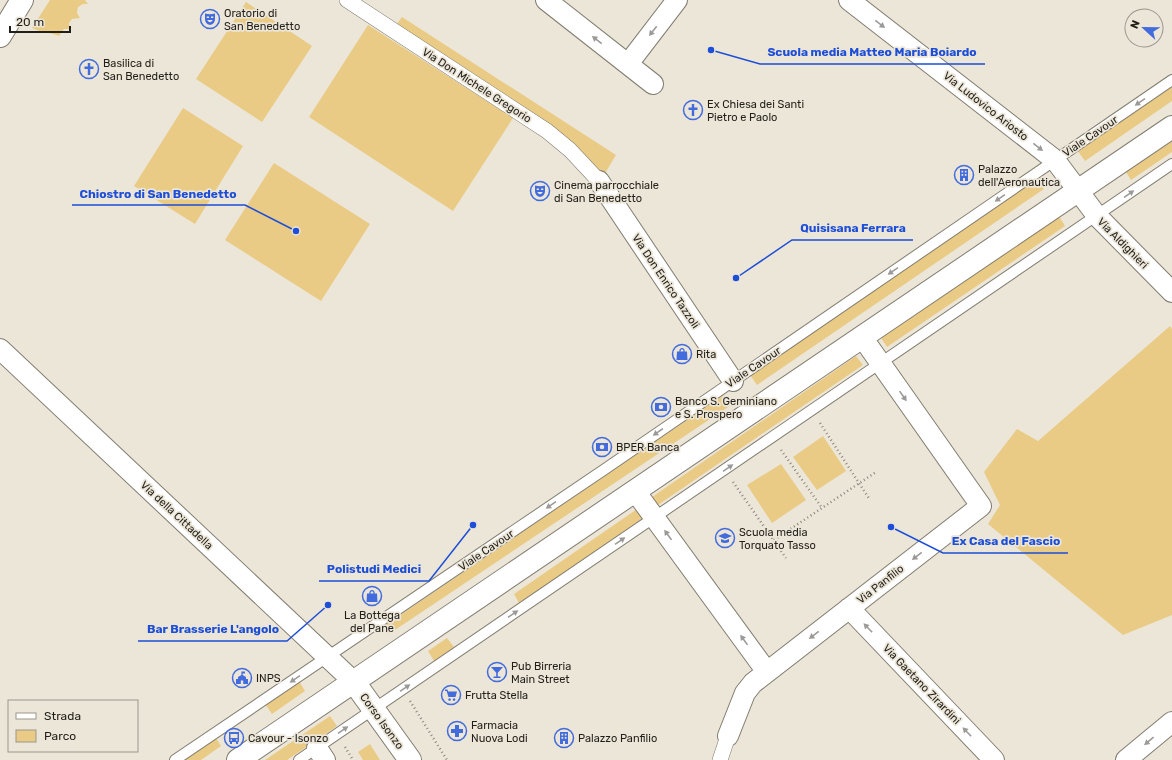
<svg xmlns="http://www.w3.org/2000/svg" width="1172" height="760" viewBox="0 0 1172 760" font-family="Rubik,sans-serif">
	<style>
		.green { fill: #eacb86 }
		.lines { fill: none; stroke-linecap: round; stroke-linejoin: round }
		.service-casing { stroke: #827d70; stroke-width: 12 }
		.pedestrian-casing { stroke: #827d70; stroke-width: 16 }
		.minor-casing { stroke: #827d70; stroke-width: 22 }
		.tertiary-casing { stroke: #827d70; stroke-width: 24 }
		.path { stroke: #8c887e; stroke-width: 2.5; stroke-dasharray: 1 3; stroke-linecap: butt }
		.service { stroke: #fff; stroke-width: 10 }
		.pedestrian { stroke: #fff; stroke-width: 15 }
		.minor { stroke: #fff; stroke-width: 20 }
		.tertiary { stroke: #fff; stroke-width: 22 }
		.oneway { fill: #9c9a98 }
		.labels { text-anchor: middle; stroke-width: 3.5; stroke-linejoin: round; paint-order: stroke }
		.poi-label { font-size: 11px; fill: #221f1a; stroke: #ece6d8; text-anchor: start }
		.street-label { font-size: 11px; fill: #221f1a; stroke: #ece6d8 }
		.leader { fill: none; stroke: #1d4ed8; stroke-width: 1.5 }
		.callout-dot { fill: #1d4ed8; stroke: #ece6d8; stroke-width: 1.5 }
		.callout-label { font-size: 12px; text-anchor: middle; font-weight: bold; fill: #1d4ed8; stroke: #ece6d8; stroke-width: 3.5; stroke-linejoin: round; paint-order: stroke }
	</style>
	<rect width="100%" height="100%" fill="#ece6d8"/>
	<!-- green -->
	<path class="green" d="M50,0H85L88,4H83L78,7L77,13L80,18L72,19L69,23V29H64L59,36C50,32 41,33 32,28Z
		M246,2L312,46L262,122L196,79Z
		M402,17L616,155L604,175L570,142L396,25Z
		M368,25L513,118L453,211L309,117Z
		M1172,84V101L1085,161L1077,150Z
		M183,108L243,146L195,224L134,186Z
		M1172,137V152L1131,180L1124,169Z
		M274,163L370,224L321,301L225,240Z
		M1037,179L1044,189L757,385L750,375Z
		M1059,216L1065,226L887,347L881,338Z
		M1170,326L1172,329V615L1123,635L988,524L1000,505L984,472L1017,429L1038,441Z
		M856,356L863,365L658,505L652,497Z
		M724,395L731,405L389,634L384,626Z
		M823,436L846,471L817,490L793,457Z
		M781,464L806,500L772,523L747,485Z
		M637,509L643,518L519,603L514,594Z
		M447,638L454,647L434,661L428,651Z
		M299,681L305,691L272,714L265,704Z
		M330,716L337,726L287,760H265Z
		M216,738L221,746L201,760H183Z
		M370,744L380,760H363L358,752Z"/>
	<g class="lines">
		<!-- service casing -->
		<g class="service-casing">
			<path id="service" d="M175,760L605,469L1172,80
				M299,760L1172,164"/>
		</g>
		<!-- pedestrian casing -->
		<g class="pedestrian-casing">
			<path id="pedestrian" d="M347,0L547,131L570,150L599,181
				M720,760L728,736"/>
		</g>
		<!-- minor casing -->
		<g class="minor-casing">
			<path id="minor" d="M546,0L653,84
				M849,0L1055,160L1097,216L1172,292
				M628,64L677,0
				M599,181L733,381
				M0,349L354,682
				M635,491L767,672
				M849,608L994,760
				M728,736L745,693L753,683L981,506L862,337
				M317,748L325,760
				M1126,760L1172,722"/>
		</g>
		<!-- tertiary casing -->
		<g class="tertiary-casing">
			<path id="tertiary" d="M0,36L22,0
				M354,682L410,760
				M238,760L1172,127"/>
		</g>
		<!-- path -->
		<path class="path" d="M820,423L870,500
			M781,450L822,508
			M733,482L786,558
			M774,540L876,472
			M410,701L447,760
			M345,747L353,760"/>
		<!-- service -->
		<use href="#service" class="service"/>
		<!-- pedestrian -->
		<use href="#pedestrian" class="pedestrian"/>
		<!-- minor -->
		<use href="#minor" class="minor"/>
		<!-- tertiary -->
		<use href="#tertiary" class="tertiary"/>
	</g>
	<!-- one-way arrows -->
	<defs><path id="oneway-solid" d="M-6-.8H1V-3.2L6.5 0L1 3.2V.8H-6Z"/></defs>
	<g class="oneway">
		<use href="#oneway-solid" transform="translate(880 24) rotate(38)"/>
		<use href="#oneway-solid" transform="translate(653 31) rotate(128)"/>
		<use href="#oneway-solid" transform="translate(597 40) rotate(-142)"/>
		<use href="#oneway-solid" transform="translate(1140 102) rotate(146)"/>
		<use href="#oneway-solid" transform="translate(1038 147) rotate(38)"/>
		<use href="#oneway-solid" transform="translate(1129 194) rotate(-35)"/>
		<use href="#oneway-solid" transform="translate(1000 198) rotate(146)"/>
		<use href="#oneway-solid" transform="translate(893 271) rotate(146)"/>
		<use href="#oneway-solid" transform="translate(903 396) rotate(55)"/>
		<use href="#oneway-solid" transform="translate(658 432) rotate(145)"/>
		<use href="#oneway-solid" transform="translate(728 468) rotate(-34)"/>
		<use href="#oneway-solid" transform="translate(551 505) rotate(146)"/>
		<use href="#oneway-solid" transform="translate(668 535) rotate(-126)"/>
		<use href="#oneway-solid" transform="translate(620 541) rotate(-34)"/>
		<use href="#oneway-solid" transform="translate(917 556) rotate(142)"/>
		<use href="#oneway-solid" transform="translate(513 614) rotate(-34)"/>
		<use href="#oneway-solid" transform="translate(868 628) rotate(-134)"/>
		<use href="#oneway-solid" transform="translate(814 635) rotate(142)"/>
		<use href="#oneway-solid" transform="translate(744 640) rotate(-126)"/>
		<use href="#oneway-solid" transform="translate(295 679) rotate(146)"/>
		<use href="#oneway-solid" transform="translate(405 688) rotate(-34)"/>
		<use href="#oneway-solid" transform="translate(343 730) rotate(-34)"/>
		<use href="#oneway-solid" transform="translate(967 732) rotate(-134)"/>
		<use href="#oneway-solid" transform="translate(1149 741) rotate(140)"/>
	</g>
	<!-- icons -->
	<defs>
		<g id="theatre-ring" transform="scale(1)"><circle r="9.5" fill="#ece6d8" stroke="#426bdd" stroke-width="1.5"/><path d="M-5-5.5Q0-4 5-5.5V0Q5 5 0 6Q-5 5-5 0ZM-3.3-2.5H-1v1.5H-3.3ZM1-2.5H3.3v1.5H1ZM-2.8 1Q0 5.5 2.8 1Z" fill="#426bdd"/></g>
		<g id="church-ring" transform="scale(1)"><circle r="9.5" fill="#ece6d8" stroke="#426bdd" stroke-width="1.5"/><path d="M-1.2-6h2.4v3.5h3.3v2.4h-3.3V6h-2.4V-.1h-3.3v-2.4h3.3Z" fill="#426bdd"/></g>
		<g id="building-ring" transform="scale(1)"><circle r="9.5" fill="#ece6d8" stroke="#426bdd" stroke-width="1.5"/><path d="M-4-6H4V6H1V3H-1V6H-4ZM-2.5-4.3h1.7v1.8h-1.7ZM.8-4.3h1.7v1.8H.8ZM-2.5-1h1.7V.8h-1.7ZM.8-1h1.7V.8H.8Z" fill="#426bdd"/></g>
		<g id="shop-ring" transform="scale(1)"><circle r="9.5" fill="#ece6d8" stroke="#426bdd" stroke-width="1.5"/><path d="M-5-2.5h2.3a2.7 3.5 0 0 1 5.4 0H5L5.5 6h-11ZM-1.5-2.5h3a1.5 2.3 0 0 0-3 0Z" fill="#426bdd"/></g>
		<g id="bank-ring" transform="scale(1)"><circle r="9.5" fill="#ece6d8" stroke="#426bdd" stroke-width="1.5"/><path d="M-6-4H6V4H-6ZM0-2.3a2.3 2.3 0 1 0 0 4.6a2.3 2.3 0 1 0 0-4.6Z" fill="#426bdd"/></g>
		<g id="school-ring" transform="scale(1)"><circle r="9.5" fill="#ece6d8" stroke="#426bdd" stroke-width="1.5"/><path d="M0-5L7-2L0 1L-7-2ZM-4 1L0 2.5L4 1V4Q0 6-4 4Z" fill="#426bdd"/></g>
		<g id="bar-ring" transform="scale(1)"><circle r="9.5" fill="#ece6d8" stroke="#426bdd" stroke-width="1.5"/><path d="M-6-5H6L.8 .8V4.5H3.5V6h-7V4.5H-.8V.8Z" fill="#426bdd"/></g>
		<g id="civic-ring" transform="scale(1)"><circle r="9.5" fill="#ece6d8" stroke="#426bdd" stroke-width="1.5"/><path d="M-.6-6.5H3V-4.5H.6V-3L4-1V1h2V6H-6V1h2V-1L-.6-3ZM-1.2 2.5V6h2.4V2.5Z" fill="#426bdd"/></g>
		<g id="supermarket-ring" transform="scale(1)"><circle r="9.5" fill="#ece6d8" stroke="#426bdd" stroke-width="1.5"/><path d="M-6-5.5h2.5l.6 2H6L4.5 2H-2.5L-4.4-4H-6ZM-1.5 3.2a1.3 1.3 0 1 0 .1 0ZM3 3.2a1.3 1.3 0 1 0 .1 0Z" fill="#426bdd"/></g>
		<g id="pharmacy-ring" transform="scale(1)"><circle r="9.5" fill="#ece6d8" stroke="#426bdd" stroke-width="1.5"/><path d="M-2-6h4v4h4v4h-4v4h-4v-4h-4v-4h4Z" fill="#426bdd"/></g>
		<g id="bus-ring" transform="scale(1)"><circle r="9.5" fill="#ece6d8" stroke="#426bdd" stroke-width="1.5"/><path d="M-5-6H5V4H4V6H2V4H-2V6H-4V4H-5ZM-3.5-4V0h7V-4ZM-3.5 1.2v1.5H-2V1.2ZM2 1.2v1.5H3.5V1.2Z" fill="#426bdd"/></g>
	</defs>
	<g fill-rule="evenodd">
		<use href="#theatre-ring" x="210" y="19"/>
		<use href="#church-ring" x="89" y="69"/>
		<use href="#church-ring" x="693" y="110"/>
		<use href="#building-ring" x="964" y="175"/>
		<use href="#theatre-ring" x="540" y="191"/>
		<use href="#shop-ring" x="682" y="354"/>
		<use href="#bank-ring" x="661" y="407"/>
		<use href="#bank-ring" x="602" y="447"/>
		<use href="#school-ring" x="725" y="538"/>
		<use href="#shop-ring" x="372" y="596"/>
		<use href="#bar-ring" x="497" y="672"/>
		<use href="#civic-ring" x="242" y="678"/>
		<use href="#supermarket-ring" x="451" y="695"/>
		<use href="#pharmacy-ring" x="457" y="731"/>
		<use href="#bus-ring" x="234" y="738"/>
		<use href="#building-ring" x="564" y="738"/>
	</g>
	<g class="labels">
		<!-- poi labels -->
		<g class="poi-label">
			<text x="224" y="17">Oratorio di<tspan x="224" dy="13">San Benedetto</tspan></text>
			<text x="103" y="67">Basilica di<tspan x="103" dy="13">San Benedetto</tspan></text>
			<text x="707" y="108">Ex Chiesa dei Santi<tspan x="707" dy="13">Pietro e Paolo</tspan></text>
			<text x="978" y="173">Palazzo<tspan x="978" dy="13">dell'Aeronautica</tspan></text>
			<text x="554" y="189">Cinema parrocchiale<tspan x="554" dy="13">di San Benedetto</tspan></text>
			<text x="696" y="358">Rita</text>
			<text x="675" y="405">Banco S. Geminiano<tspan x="675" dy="13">e S. Prospero</tspan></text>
			<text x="616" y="451">BPER Banca</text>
			<text x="739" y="536">Scuola media<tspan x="739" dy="13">Torquato Tasso</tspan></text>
			<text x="372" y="619" text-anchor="middle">La Bottega<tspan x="372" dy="13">del Pane</tspan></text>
			<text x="511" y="670">Pub Birreria<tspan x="511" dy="13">Main Street</tspan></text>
			<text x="256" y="682">INPS</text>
			<text x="465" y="699">Frutta Stella</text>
			<text x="471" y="729">Farmacia<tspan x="471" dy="13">Nuova Lodi</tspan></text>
			<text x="248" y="742">Cavour - Isonzo</text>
			<text x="578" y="742">Palazzo Panfilio</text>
		</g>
		<!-- street labels -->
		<g class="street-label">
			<text transform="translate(477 85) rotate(33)" y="4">Via Don Michele Gregorio</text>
			<text transform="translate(986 106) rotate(38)" y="4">Via Ludovico Ariosto</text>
			<text transform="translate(1090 136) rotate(-34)" y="4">Viale Cavour</text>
			<text transform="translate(1123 243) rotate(45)" y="4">Via Aldighieri</text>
			<text transform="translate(666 281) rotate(56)" y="4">Via Don Enrico Tazzoli</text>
			<text transform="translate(753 367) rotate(-34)" y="4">Viale Cavour</text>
			<text transform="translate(177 515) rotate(43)" y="4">Via della Cittadella</text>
			<text transform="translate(486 550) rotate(-34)" y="4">Viale Cavour</text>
			<text transform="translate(880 584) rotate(-38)" y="4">Via Panfilio</text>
			<text transform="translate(922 684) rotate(46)" y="4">Via Gaetano Zirardini</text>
			<text transform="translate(382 721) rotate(54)" y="4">Corso Isonzo</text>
		</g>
	</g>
	<!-- callouts -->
	<path class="leader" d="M711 50L760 64H985M296 231L245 205H72M736 278L792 240H913M891 527L943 553H1068M473 525L429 581H319M328 605L287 641H138"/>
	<g class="callout-dot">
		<circle cx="711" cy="50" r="4"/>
		<circle cx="296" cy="231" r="4"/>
		<circle cx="736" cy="278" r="4"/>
		<circle cx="891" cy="527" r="4"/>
		<circle cx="473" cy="525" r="4"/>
		<circle cx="328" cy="605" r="4"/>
	</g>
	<g class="callout-label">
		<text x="872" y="56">Scuola media Matteo Maria Boiardo</text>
		<text x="158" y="198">Chiostro di San Benedetto</text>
		<text x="853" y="232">Quisisana Ferrara</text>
		<text x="1006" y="545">Ex Casa del Fascio</text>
		<text x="374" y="573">Polistudi Medici</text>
		<text x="213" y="633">Bar Brasserie L'angolo</text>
	</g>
	<!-- legend -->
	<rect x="8" y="700" width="130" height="52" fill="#ece6d8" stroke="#9b968c"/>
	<rect x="16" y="713" width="20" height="6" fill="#ffffff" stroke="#9b968c"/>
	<text x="44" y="720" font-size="12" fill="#221f1a">Strada</text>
	<rect x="16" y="730" width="20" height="12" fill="#eacb86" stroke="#9b968c"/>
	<text x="44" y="740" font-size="12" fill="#221f1a">Parco</text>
	<!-- north arrow -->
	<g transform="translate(1144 28) rotate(292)"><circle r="19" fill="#ece6d8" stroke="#9b968c"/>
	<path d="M0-3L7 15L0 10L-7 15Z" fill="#426bdd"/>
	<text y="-6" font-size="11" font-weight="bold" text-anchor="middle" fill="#221f1a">N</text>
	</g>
	<!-- scale -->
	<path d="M10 26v6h60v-6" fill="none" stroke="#221f1a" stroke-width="2"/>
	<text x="16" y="26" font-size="12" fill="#221f1a" stroke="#ece6d8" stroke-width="3" paint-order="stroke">20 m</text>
</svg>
